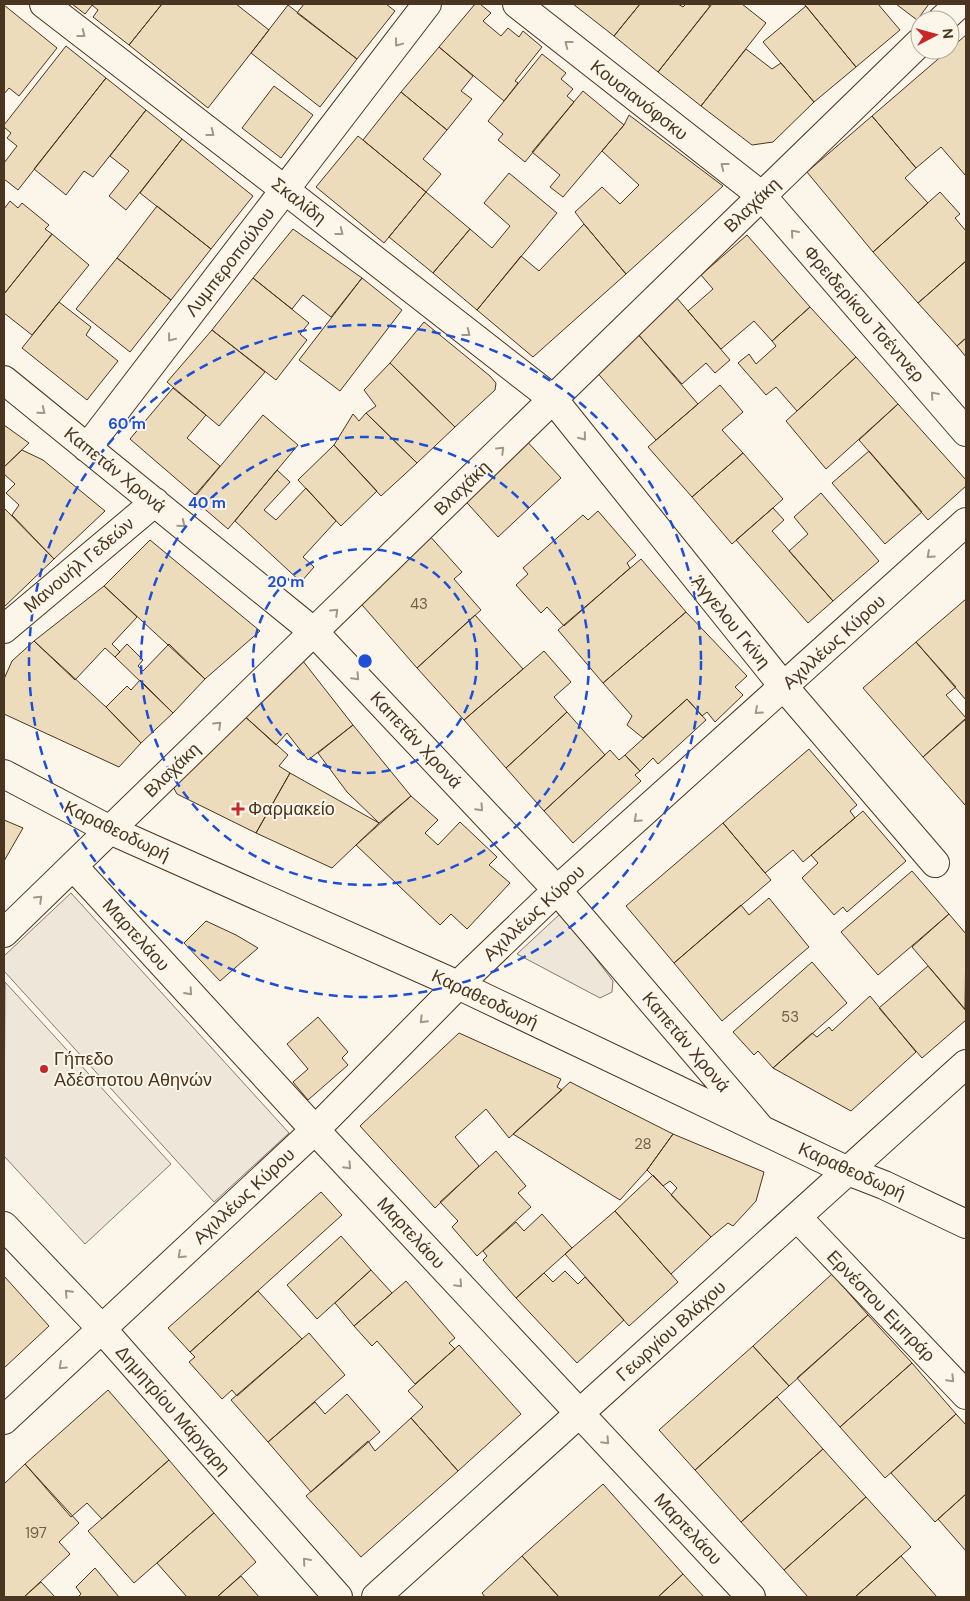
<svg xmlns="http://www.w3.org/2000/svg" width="970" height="1601" viewBox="0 0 970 1601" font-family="'DM Sans',sans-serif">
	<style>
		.green { fill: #ede6d9; stroke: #887966 }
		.building { fill: #ecdcbc; stroke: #4a3520 }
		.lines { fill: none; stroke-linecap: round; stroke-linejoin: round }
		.minor-casing { stroke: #4a3520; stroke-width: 30 }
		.minor { stroke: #fbf6e9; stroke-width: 28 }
		.oneway { stroke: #a29684 }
		.ring { fill: none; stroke: #1d4ed8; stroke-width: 2.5; stroke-dasharray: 9 6 }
		.poi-dot { fill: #c62828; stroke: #fbf6e9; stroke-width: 2 }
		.labels { text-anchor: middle; stroke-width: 4; stroke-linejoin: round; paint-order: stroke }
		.number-label { font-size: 15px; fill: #725f47 }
		.street-label { font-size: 18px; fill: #4a3520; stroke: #fbf6e9 }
		.poi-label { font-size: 18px; fill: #4a3520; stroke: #fbf6e9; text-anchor: start }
		.centre { fill: #1d4ed8; stroke: #fbf6e9; stroke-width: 2.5 }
		.ring-label { font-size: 15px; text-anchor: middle; font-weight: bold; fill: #1d4ed8; stroke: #fbf6e9; stroke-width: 4; stroke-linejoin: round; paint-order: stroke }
	</style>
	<rect width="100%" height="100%" fill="#fbf6e9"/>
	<!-- green -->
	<path class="green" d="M71,893L289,1133L214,1202L4,971V956Z
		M561,913L613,981L612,992L600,998L517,954Z
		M5,982L171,1164L85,1244L4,1156Z"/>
	<!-- building -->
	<path class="building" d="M72,4H93L85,14Z
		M93,4H162L129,45L93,17L98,10L92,5Z
		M162,4H236L269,30L208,108L129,45Z
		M304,4H386L395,11L357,59L297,13Z
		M475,4H480L491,13L483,21L501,36L508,28L519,37L523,31L542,47L515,81L518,83L504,101L439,47Z
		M573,4H640L614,36Z
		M640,4H678L683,7L686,4H707L710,6L658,72L614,36Z
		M712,4H742L766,23L701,106L658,72Z
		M804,4H878L900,30L856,67Z
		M896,4H929L917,20Z
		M4,5L57,48L19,96L9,88L4,94Z
		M288,5L357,59L320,107L251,53Z
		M806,6L856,67L814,102L763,42Z
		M966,35V176L941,147L916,168L872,116Z
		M66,46L106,78L18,190L4,179V163L17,146L7,138L11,133L4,127V125Z
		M439,47L473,76L461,91L472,99L447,130L401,92Z
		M746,49L772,69L781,63L814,102L773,142L752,145L701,106Z
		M542,54L566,73L561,79L573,89L567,96L574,102L525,162L498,140L503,134L488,121Z
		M106,78L146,110L93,177L84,171L66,195L34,169Z
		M274,86L313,115L281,158L242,128Z
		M583,91L624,125L563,197L550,187L560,175L532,152Z
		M401,92L447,130L423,159L441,174L426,192L363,140Z
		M146,110L182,139L126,210L109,196L129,171L110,156Z
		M629,115L723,186L626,274L584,224L575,212L602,187L620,204L639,185L602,151L624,125Z
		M872,116L916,168L905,178L928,203L873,252L807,172Z
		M358,136L426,192L384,243L316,187Z
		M182,139L253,196L211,249L140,193Z
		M509,173L557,213L477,310L433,273L470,229L492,248L510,226L484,203Z
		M426,192L470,229L433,273L389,237Z
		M940,192L960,214L955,218L966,231V261L918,303L873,252Z
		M10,201L18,208L22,203L49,225L45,229L52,234L4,294V209Z
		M157,206L211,249L171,300L117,258Z
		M584,224L626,274L533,357L477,310L521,256L539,271Z
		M293,229L362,278L331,317L303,295L292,309L253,278Z
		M52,234L89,265L32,335L4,313V294Z
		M747,235L810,307L772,341L754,321L721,349L688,311L713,289L701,275Z
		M117,258L171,300L130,352L76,309Z
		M966,261V338L957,346L918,303Z
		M253,278L309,323L300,334L307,340L276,380L212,330Z
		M362,278L402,310L340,391L299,360Z
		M676,297L730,360L715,373L706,363L682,384L636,332Z
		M59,302L91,327L86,335L118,361L87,400L22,348Z
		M810,307L856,357L797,411L776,387L766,395L738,363L749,354L756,364L776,346L772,341Z
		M424,322L490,376L496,383L495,390L455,427L390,363Z
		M212,330L265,372L219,426L167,382Z
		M636,332L698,404L656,440L594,369Z
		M966,338V357L957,346Z
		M856,357L898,404L826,469L786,421Z
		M390,363L455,427L417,463L366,413L376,406L364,390Z
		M720,385L743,412L722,430L743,453L692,497L648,447Z
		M173,388L206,415L187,438L220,466L195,495L130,439Z
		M898,404L966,480V486L928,520L859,440Z
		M366,413L417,463L381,496L334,445L353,414L359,421Z
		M263,415L298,445L228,529L193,499Z
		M4,425L29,443L4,467Z
		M523,437L561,478L498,537L460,495Z
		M334,445L377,491L341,526L298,480Z
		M22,450L43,460L105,511L54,559L12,515L19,505L6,493L15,484L4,474V467Z
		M869,451L922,512L885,544L832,483Z
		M743,453L783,499L732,544L692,497Z
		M277,470L290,482L264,510L276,520L306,488L336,521L303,557L314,567L301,582L235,521Z
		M821,493L879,561L833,601L789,551L808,534L794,517Z
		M773,508L784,520L772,531L833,601L808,623L736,540Z
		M5,509L54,559L4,607V510Z
		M598,511L636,555L627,563L630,568L564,626L547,607L541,613L516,585L528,574L523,568L583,515L588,520Z
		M428,534L462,572L454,579L481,610L417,668L356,598Z
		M150,540L260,631L205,679L104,586Z
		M641,559L686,612L603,683L558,630Z
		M104,586L137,617L112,644L120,652L115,657L105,648L75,680L34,641Z
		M966,599V700L916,642Z
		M686,612L747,676L735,687L743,695L715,722L707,712L702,716L687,699L643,738L627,725L632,716L603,683Z
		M475,615L523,669L464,720L417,668Z
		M34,641L106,707L141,743L119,767L4,714V679L12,661Z
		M916,642L956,687L946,695L966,718L923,757L863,688Z
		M127,644L143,660L138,666L143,671L169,644L205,679L173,713L115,657Z
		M544,651L571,682L554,697L567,712L506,768L464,720Z
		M299,656L353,725L308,760L287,733L276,745L241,713Z
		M140,680L173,713L141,743L106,707L127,686L131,690Z
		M687,699L706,720L658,764L653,758L640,771L625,755Z
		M567,712L605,755L544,811L506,768Z
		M241,713L288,755L279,766L290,773L256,833L177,794L172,785Z
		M966,719V804L965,805L923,757Z
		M353,725L411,796L379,823L347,792L318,753Z
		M809,749L857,805L850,811L855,818L803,862L793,850L765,873L723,823Z
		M610,750L619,760L625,755L640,771L635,775L641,781L573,843L544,811Z
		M290,773L379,823L332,868L256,833Z
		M411,796L438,820L425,833L438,845L460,822L497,857L489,865L510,883L467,929L451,914L440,925L356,845Z
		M863,811L906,861L847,912L843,907L834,915L802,878L818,863L811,855Z
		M4,820L23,828L4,861Z
		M723,823L771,880L674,963L626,906Z
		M912,871L949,914L878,975L841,932Z
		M769,898L809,947L722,1021L674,963L741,905L749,915Z
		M949,914L966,934L965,1009L912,947Z
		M206,921L236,935L258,948L220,981L184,943Z
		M812,962L847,1003L773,1068L758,1051L754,1055L733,1032Z
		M928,966L966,1011V1020L922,1058L879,1008Z
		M870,996L916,1052L851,1111L773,1068L812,1033L817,1037L829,1027L832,1031Z
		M318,1017L348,1052L342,1058L348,1065L308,1100L293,1082L308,1069L287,1044Z
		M459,1033L561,1079L557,1087L562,1090L509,1138L486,1109L455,1137L479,1166L435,1208L360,1126Z
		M570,1082L673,1134L647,1170L620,1200L513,1134Z
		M673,1134L764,1172L756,1201L733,1226L728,1223L711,1237L671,1195L677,1188L670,1181L663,1186L647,1170Z
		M496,1151L526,1186L518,1193L531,1207L477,1256L452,1227L458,1221L440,1202Z
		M653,1175L711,1237L671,1274L615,1211Z
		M321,1192L342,1215L190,1352L168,1328Z
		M615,1211L678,1282L629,1326L565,1254Z
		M542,1214L572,1248L516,1298L483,1260L487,1256L483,1251L516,1222L524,1231Z
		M341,1236L371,1270L317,1319L287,1285Z
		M371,1270L392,1293L354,1326L335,1303Z
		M565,1271L578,1284L585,1277L624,1320L577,1363L516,1298L544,1273L553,1282Z
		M832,1274L868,1315L789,1386L753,1346Z
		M4,1276L49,1326L4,1368Z
		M406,1281L455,1338L449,1343L455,1349L415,1384L377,1341L372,1346L354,1326Z
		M258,1291L302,1339L237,1396L232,1390L222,1399L189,1362L195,1357L190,1352Z
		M868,1315L912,1363L840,1427L797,1378Z
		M309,1333L345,1375L268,1442L231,1400Z
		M459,1345L521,1414L458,1471L411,1418L423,1407L408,1391Z
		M753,1346L789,1386L695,1470L659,1430Z
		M912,1363L956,1414L885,1478L840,1427Z
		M108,1390L169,1460L102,1519L87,1503L71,1517L25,1464Z
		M347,1394L380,1432L311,1492L268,1442L315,1402L325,1414Z
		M777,1397L823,1449L741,1522L695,1470Z
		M956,1414L966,1425V1494L935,1522L891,1473Z
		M411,1418L458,1471L361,1557L306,1496L368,1441L375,1451Z
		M823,1449L866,1497L784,1570L741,1522Z
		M169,1460L214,1513L134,1583L88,1531Z
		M25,1464L79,1523L59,1542L70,1554L24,1597H4V1484Z
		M603,1484L683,1574L658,1597H559L522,1556Z
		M966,1494V1551L938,1519Z
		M866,1497L911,1547L855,1597H808L784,1570Z
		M214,1513L256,1562L217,1597H187L157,1563Z
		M522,1556L559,1597H485L482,1593Z
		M901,1556L937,1597H855Z
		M95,1568L119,1597H78L81,1594L76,1587Z
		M683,1574L704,1597H658Z
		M241,1576L259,1597H217Z
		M41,1582L55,1597H24Z"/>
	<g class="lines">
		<!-- minor casing -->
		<g class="minor-casing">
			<path id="minor" d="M44,4L285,190L553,399L784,687L935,863
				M517,4L762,196L966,432
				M942,20L959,4
				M4,380L314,632L557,890L760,1128
				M87,448L427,4
				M4,629L155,502
				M4,774L110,830L458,985L848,1171L884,1185L966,1224
				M73,866L315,1130L751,1597
				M4,933L920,42
				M797,1217L966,1395
				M4,1226L102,1329L338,1597
				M4,1420L315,1130L458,985L557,890L966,522
				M376,1597L966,1064"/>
		</g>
		<!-- minor -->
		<use href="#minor" class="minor"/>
	</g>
	<!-- one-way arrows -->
	<defs><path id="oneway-chevron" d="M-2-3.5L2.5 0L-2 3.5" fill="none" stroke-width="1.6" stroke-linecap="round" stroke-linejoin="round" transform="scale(1.25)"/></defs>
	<g class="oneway">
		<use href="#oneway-chevron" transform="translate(82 34) rotate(38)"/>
		<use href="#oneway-chevron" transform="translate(398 43) rotate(127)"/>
		<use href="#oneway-chevron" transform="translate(568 44) rotate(-142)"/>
		<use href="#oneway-chevron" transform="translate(211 133) rotate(38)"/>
		<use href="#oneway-chevron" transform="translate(724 166) rotate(-142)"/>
		<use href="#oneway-chevron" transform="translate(340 232) rotate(38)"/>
		<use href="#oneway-chevron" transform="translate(794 233) rotate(-131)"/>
		<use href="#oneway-chevron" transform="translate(467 333) rotate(38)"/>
		<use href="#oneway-chevron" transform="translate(171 338) rotate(128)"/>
		<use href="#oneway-chevron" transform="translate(934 395) rotate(-131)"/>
		<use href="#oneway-chevron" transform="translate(42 411) rotate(39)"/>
		<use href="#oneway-chevron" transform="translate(583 437) rotate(51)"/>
		<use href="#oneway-chevron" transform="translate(501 450) rotate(-44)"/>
		<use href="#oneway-chevron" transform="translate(182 524) rotate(39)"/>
		<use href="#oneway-chevron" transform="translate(930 555) rotate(138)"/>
		<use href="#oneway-chevron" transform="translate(335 612) rotate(-44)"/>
		<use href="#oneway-chevron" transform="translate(356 677) rotate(47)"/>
		<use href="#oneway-chevron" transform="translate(758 711) rotate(138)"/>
		<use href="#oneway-chevron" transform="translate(218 725) rotate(-44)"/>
		<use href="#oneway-chevron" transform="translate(480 808) rotate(47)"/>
		<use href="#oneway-chevron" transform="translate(637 819) rotate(138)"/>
		<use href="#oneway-chevron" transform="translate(39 899) rotate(-44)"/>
		<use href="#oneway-chevron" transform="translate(189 992) rotate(48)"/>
		<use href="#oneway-chevron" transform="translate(423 1020) rotate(135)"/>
		<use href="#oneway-chevron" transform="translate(348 1166) rotate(47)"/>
		<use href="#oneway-chevron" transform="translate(181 1255) rotate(137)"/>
		<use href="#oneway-chevron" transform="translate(459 1284) rotate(47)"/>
		<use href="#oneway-chevron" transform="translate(68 1293) rotate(-133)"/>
		<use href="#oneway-chevron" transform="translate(62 1366) rotate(137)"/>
		<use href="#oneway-chevron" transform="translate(951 1379) rotate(46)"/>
		<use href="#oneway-chevron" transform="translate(606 1441) rotate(47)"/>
		<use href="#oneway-chevron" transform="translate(306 1561) rotate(-131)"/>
	</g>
	<!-- distance rings -->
	<g class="ring">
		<circle cx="365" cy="661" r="112"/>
		<circle cx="365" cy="661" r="224"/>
		<circle cx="365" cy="661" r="336"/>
	</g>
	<!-- markers -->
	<g class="poi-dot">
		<path d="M235.5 801.5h5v5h5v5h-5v5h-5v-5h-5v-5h5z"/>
		<circle cx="44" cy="1069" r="5"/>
	</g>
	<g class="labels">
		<!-- number labels -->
		<g class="number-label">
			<text x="419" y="609">43</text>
			<text x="790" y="1022">53</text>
			<text x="643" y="1149">28</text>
			<text x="36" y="1538">197</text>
		</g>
		<!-- street labels -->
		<g class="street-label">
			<text transform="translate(639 100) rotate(38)" y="6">Κουσιανόφσκυ</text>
			<text transform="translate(299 201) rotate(38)" y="6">Σκαλίδη</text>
			<text transform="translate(752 205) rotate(-44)" y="6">Βλαχάκη</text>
			<text transform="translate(230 262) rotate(-52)" y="6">Λυμπεροπούλου</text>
			<text transform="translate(864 314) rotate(49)" y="6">Φρειδερίκου Τσέντνερ</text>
			<text transform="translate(115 470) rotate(39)" y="6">Καπετάν Χρονά</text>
			<text transform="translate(462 488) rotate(-44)" y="6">Βλαχάκη</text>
			<text transform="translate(79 565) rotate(-40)" y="6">Μανουήλ Γεδεών</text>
			<text transform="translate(731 622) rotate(51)" y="6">Άγγελου Γκίνη</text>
			<text transform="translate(834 642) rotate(-42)" y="6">Αχιλλέως Κύρου</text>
			<text transform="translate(416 740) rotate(47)" y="6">Καπετάν Χρονά</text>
			<text transform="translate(172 770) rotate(-44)" y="6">Βλαχάκη</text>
			<text transform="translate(117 831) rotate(26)" y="6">Καραθεοδωρή</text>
			<text transform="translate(534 913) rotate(-43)" y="6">Αχιλλέως Κύρου</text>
			<text transform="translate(136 935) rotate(48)" y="6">Μαρτελάου</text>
			<text transform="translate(485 999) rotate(25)" y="6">Καραθεοδωρή</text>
			<text transform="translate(686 1042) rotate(50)" y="6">Καπετάν Χρονά</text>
			<text transform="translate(852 1171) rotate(24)" y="6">Καραθεοδωρή</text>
			<text transform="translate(244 1196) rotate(-43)" y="6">Αχιλλέως Κύρου</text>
			<text transform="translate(411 1233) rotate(47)" y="6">Μαρτελάου</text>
			<text transform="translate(881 1306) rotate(46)" y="6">Ερνέστου Εμπράρ</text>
			<text transform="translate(671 1331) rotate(-42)" y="6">Γεωργίου Βλάχου</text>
			<text transform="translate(173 1410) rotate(49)" y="6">Δημητρίου Μάργαρη</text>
			<text transform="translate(688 1529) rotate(47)" y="6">Μαρτελάου</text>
		</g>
		<!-- poi labels -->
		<g class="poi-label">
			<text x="248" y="815">Φαρμακείο</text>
			<text x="54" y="1065">Γήπεδο<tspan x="54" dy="21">Αδέσποτου Αθηνών</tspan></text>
		</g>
	</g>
	<circle cx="365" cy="661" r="8" class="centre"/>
	<g class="ring-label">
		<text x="127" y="429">60 m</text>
		<text x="207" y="508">40 m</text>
		<text x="286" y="587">20 m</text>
	</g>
	<!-- border -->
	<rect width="970" height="1601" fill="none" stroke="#4a3520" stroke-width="10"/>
	<!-- north arrow -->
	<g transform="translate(935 35) rotate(84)"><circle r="24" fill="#fbf6e9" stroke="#b4a999"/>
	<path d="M0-4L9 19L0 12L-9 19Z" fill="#c62828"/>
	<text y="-8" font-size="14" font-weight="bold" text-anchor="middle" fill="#4a3520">N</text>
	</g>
</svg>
